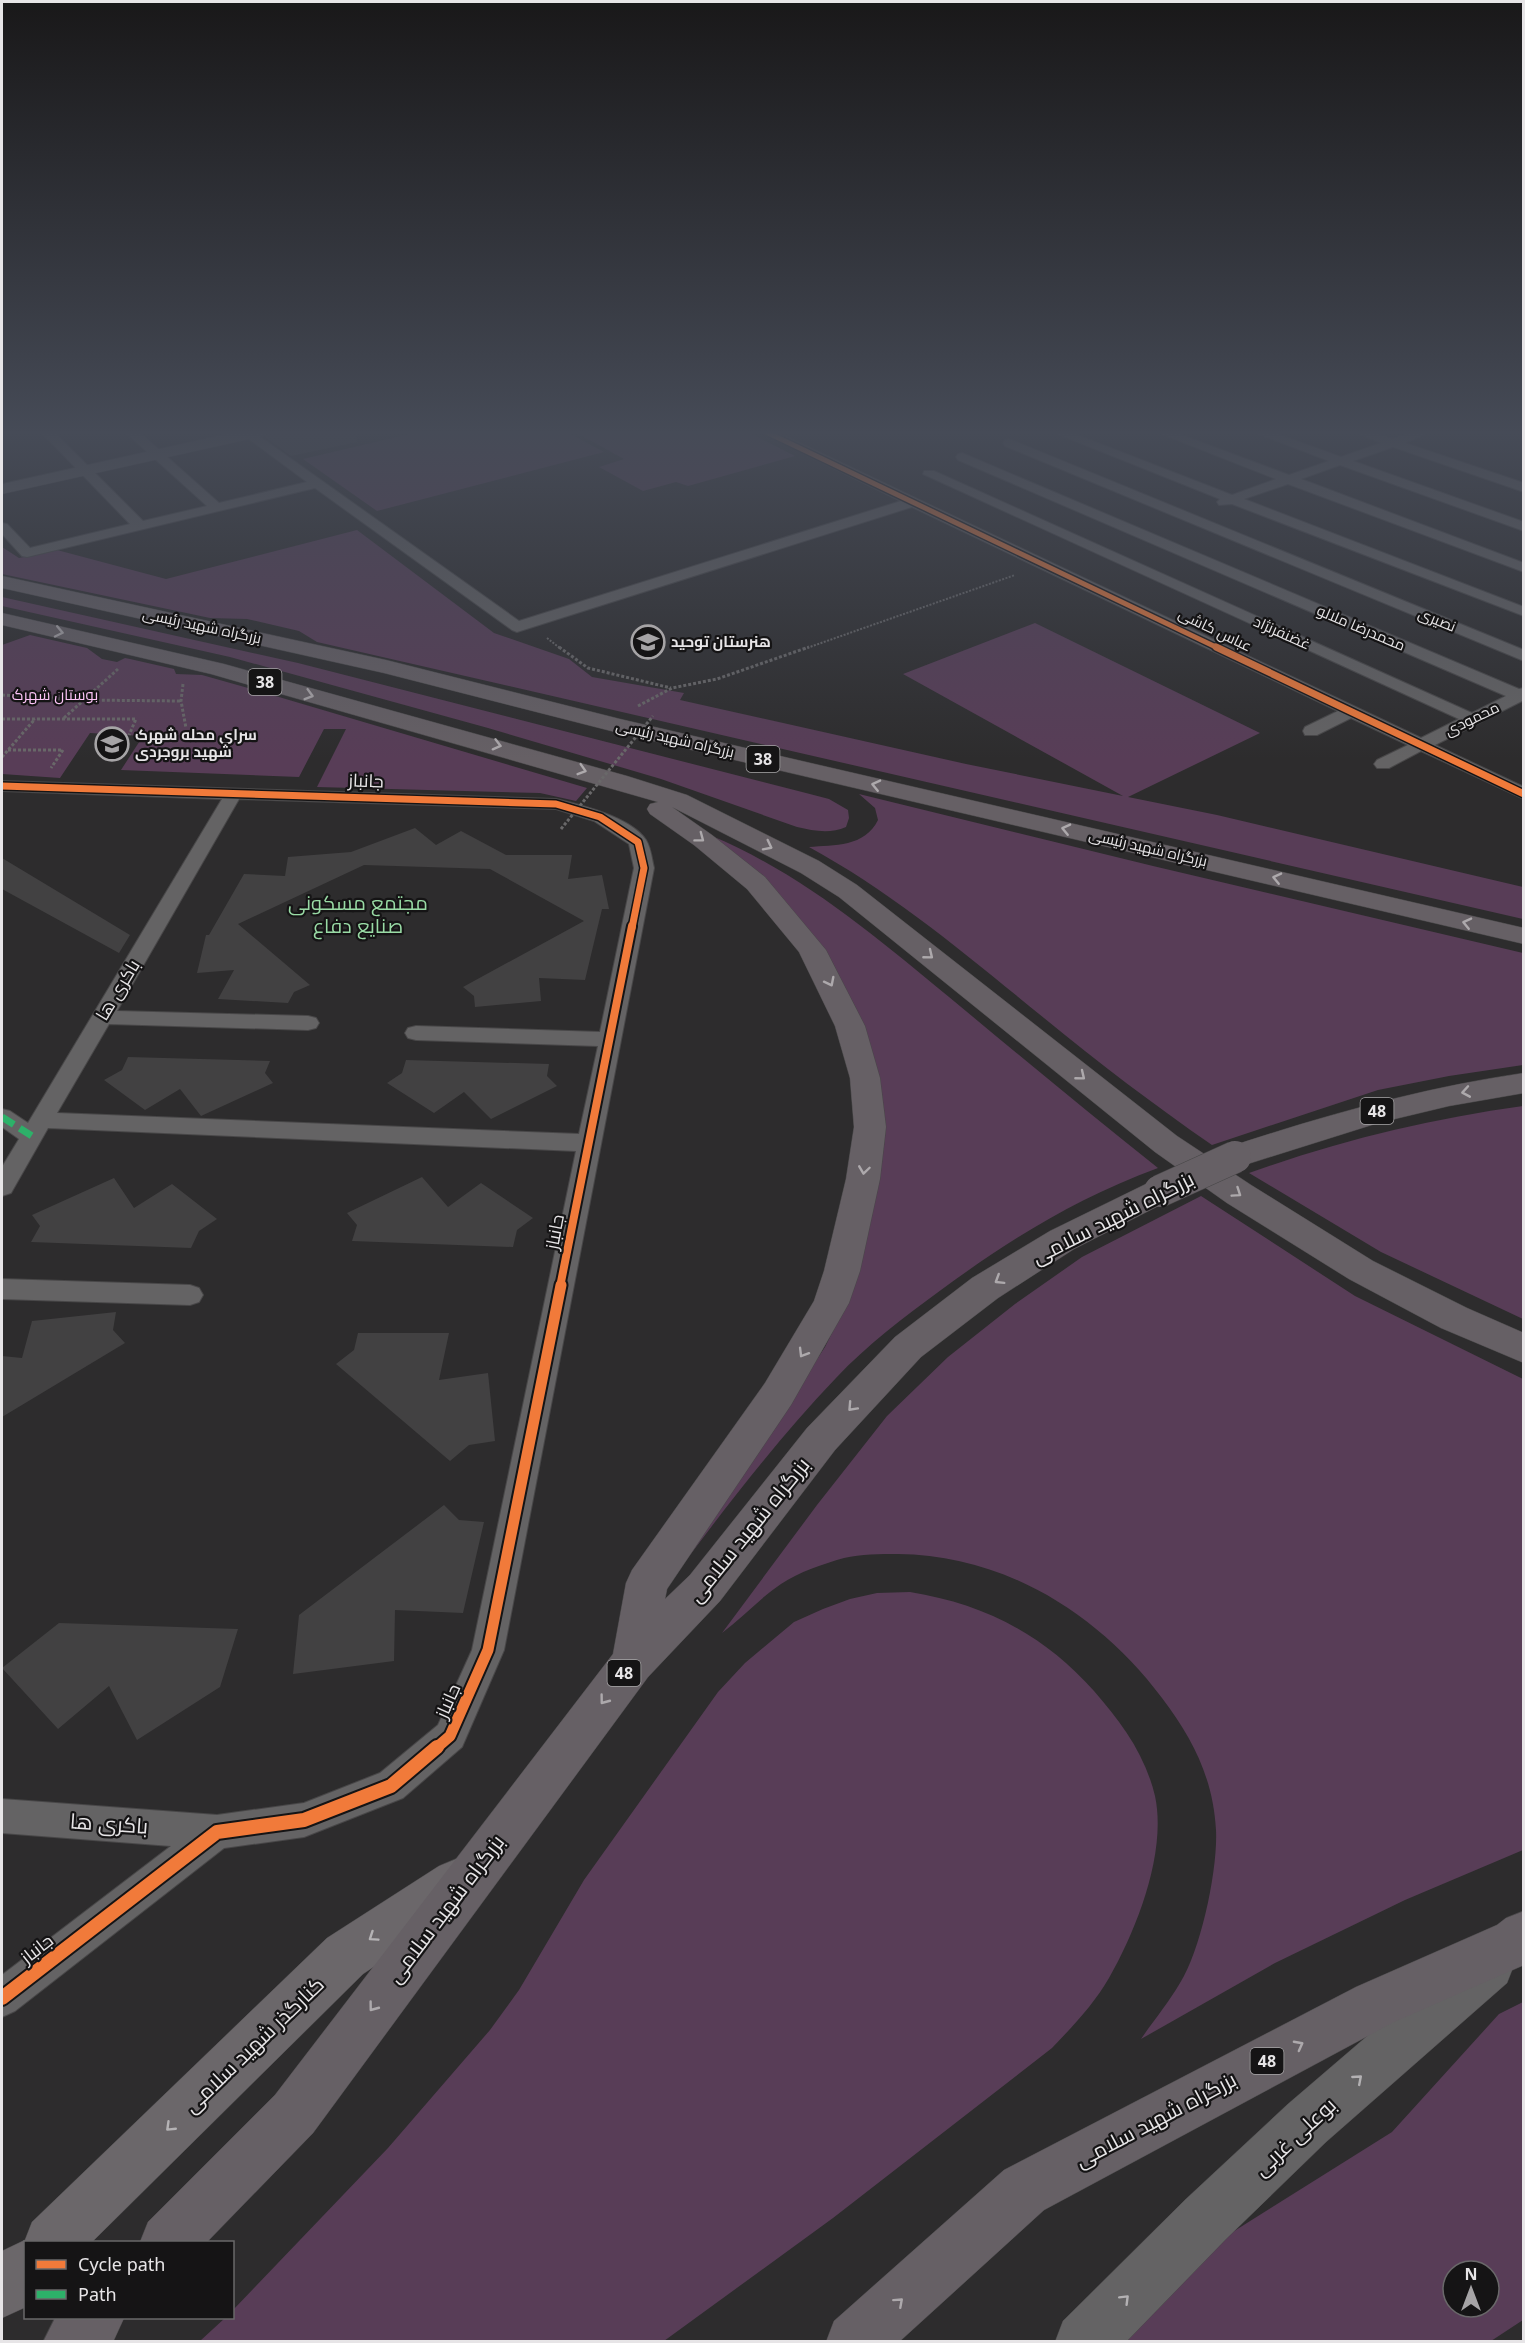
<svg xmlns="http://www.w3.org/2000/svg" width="1525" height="2343" viewBox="0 0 1525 2343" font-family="'Noto Sans',Cairo,sans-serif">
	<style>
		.green { fill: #583d57; fill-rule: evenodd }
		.building { fill: #424142 }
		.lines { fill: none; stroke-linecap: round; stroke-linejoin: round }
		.street-casing { stroke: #484748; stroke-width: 2 }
		.secondary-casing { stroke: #484748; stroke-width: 1 }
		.primary-casing { stroke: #484748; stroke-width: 1 }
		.highway-casing { stroke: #484748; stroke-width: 1 }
		.path-far1 { stroke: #696869; stroke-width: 2; stroke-dasharray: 2 1.5; stroke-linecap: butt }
		.path { stroke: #696869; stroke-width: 3; stroke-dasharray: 3 2; stroke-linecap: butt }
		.street { fill: #646364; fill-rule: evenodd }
		.secondary { fill: #646364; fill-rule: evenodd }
		.primary { fill: #6b676a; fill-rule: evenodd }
		.highway { fill: #666065; fill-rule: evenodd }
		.highway-bridge-casing { stroke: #484748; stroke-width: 33; stroke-linecap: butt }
		.path-bridge { stroke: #696869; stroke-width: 3; stroke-dasharray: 3 2; stroke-linecap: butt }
		.highway-bridge { stroke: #666065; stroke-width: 32 }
		.quiet { stroke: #2db169; stroke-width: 7; stroke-dasharray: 14 7; stroke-linecap: butt }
		.cycleway-far4-casing { stroke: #151415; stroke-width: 8 }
		.cycleway-far3-casing { stroke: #151415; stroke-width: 10 }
		.cycleway-far2-casing { stroke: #151415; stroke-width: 12 }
		.cycleway-far1-casing { stroke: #151415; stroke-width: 15 }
		.cycleway-casing { stroke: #151415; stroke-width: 18 }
		.cycleway-far4 { stroke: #f17a3a; stroke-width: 5 }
		.cycleway-far3 { stroke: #f17a3a; stroke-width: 7 }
		.cycleway-far2 { stroke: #f17a3a; stroke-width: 8 }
		.cycleway-far1 { stroke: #f17a3a; stroke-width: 11 }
		.cycleway { stroke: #f17a3a; stroke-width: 14 }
		.oneway { stroke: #ada9ac }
		.oneway2 { stroke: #b5b3b5 }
		.oneway3 { stroke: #b3b1b3 }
		.labels { text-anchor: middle; stroke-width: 4.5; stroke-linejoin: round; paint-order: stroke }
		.far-street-label { font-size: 15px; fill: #e7e5e7; stroke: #151415 }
		.far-poi-label { font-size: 15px; font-weight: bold; fill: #e7e5e7; stroke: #151415; text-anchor: start }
		.far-park-label { font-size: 15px; fill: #fcc4f7; stroke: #151415 }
		.shield { fill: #151415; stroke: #a8a6a8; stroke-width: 1.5 }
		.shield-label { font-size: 16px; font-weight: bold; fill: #e7e5e7 }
		.street-label { font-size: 18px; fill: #e7e5e7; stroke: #151415 }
		.neighbourhood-label { font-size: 20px; fill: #99dba5; stroke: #151415 }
		.near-street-label { font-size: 21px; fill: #e7e5e7; stroke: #151415 }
	</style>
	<rect width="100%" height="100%" fill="#2d2c2d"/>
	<!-- green -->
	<path class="green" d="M422,431H565L604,452L377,511L303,459Z
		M573,431H746L795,456L688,486L676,482L643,491L599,467L624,459Z
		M357,530L494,633L569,659L592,677L684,693L680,700L966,764L1123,796L903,674L1035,623L1260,733L1128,797L1217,815L1523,887V919L317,642L299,631L247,619L210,618L2,574V547L19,558L57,550L166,579Z
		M2,597L298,663L806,793L829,799L848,810L849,818L846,827C830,834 814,831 797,827L661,779L488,728L230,657L2,606Z
		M30,635L87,648L102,659L117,662L125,658L130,659L174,669L176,674L202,675L262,692L587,788L576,801L540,793L317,787L346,729H324L299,777L121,770L143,736L90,733L60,778L2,774V645Z
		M859,794L1153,866L1523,953V1065L1449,1076L1378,1090L1212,1145C1154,1105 1099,1063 1044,1018C969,957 895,894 809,847C834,845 865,847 878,820L875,808Z
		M712,836C802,874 875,936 949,997C1019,1055 1087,1112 1158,1168C1075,1199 1012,1238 941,1290C904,1317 867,1345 836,1378C775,1442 722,1512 669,1583L825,1347L851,1294L868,1041Z
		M1523,1106V1319L1381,1252L1249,1173C1338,1141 1429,1119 1523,1106Z
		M1201,1196L1355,1296L1523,1379V1850L1405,1900L1275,1963L1141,2039C1154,2020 1169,2002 1180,1983C1201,1950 1218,1869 1216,1830C1213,1778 1193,1739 1162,1698C1099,1614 1005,1555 898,1554C880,1554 861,1554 844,1558C823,1564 799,1572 781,1584C760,1598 742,1618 722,1633L817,1505L887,1416L948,1357L1015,1304L1082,1257Z
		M910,1592C984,1604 1043,1634 1094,1691C1121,1722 1145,1754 1155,1796C1167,1852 1137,1929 1109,1978C1094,2004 1073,2026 1052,2048L833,2218L664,2341H200L225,2318H232L233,2310L388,2148L490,2030L519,1990L584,1880L718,1692L745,1663L794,1622L823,1609L850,1599L877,1593Z
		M1523,2002V2320L1491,2341L1124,2342L1212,2245L1392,2132L1499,2014ZM1453,2271H1489V2307H1453Z"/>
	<!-- building -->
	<path class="building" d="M273,431H356L357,442L291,456L265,437Z
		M415,828L436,845L461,831L506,855H572L568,879L602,875L609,909H602L585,980L539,978L541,1001L475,1007L474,996L463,987L584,921L490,869L364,865L238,924L310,985L294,992L288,1003L218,999L234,970L197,973L206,935H209L244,874L285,876L288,857L351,852Z
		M2,858L130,935L119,953L2,889Z
		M128,1057L270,1061L265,1073L273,1083L201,1116L180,1089L145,1110L104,1080L122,1070Z
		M406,1060L549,1064L547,1076L557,1086L491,1119L464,1092L434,1113L387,1083L402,1073Z
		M422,1177L448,1207L481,1183L533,1218L517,1230L513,1247L352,1241L357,1225L347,1213Z
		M114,1178L134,1208L172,1184L217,1219L199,1231L191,1248L31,1242L40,1226L32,1215Z
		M116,1312L113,1330L125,1343L2,1417V1356L22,1358L32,1321Z
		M358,1333H449L439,1380L488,1373L495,1441L469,1445L450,1461L336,1364L354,1350Z
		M444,1505L459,1520L484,1522L463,1613L395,1610L394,1661L293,1674L299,1615Z
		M59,1623L238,1629L220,1687L137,1740L109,1686L58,1729L2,1668Z"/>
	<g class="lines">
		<!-- street casing -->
		<g class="street-casing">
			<path id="street" d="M40,431H53L143,521L207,506L124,431H138L219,503L307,482L238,431H252L519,621L901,501L758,431H774L1421,738L1459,719L923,474L924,471H934L1472,713L1506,696L958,460L956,457L958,454L962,453L1519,689L1524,688V700L1435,745L1524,787V799L1421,751L1389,768H1377L1374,764L1377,760L1408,745L1351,718L1317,735H1305L1303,731L1305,727L1338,711L912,507L517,632L512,630L315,488L27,557L22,556L2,534V523L7,524L30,548L130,524Z
				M1050,431H1067L1232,495L1276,479L1154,431H1171L1289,475L1329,461L1251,431H1269L1341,457L1381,443L1353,431H1371L1393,439L1414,431H1432L1405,443L1524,483V492L1393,447L1353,461L1524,522V531L1340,465L1301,479L1524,563V572L1288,484L1244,499L1524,607V616L1232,504L1219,505L1217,502L1220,499Z
				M1009,439L1524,650V661L1005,446L1003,443L1005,440Z
				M2,781L556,799C581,805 631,817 646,840C651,848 652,860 654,868L504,1650L462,1747L403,1798L304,1837L224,1848L15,2011L2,2017V1975L171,1846L2,1833V1799L217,1815L304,1803L380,1773L438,1725L472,1650L576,1151L48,1128L11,1193L2,1196V1167L19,1139L2,1127V1109L10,1111L28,1123L222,799L2,791ZM239,799L556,809L594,821L629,844L634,868L600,1032L416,1026L408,1028L405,1033L408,1038L416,1040L598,1046L579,1134L57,1113L109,1024L308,1030L316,1028L319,1023L316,1018L308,1016L117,1011Z
				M2,1279L190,1285L199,1288L203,1295L199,1302L190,1305L2,1299Z"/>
		</g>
		<!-- secondary casing -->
		<g class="secondary-casing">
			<path id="secondary" d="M240,431H271L263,436L2,494V484Z
				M1489,1940L1507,1947L1514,1965L1507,1983L1326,2142L1226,2239L1126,2342H1055L1063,2321L1186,2199L1288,2104L1471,1947Z"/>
		</g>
		<!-- primary casing -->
		<g class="primary-casing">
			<path id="primary" d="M456,1859L473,1866L480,1883L473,1900L363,1974L92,2242H26V2307L2,2318V2251L25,2240L32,2222L327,1938L439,1866Z"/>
		</g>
		<!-- highway casing -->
		<g class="highway-casing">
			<path id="highway" d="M2,576L386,660L620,719L1524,928V944L619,733L384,673L2,588Z
				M2,613L224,664L627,776L687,795L819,861L857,885L1177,1136L1251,1185L1373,1261L1467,1308L1524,1333V1363L1441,1328L1349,1279L1227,1203L1155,1152L839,897L801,873L672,807L712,835L765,877L826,950L865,1026L880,1078L886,1127L880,1179L860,1271L849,1303L791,1405L667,1589L665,1599L690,1575L807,1428L895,1337L972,1278L1050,1231L1148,1183L1160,1179L1172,1183L1177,1191L1172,1199L1074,1249L998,1298L921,1357L835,1450L720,1601L648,1677L313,2133L207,2242H140L148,2222L275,2095L613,1654L626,1583L632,1570L765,1383L814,1301L824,1271L846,1179L854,1127L850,1078L835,1026L799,952L747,889L694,845L650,814L647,809L650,804L658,802L211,674L2,625Z
				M1524,1073V1093L1449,1106L1378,1123L1235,1168L1223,1165L1219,1157L1223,1149C1322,1116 1421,1088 1524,1073Z
				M1524,1911V1965L1392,2023L1044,2210L899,2342H826L834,2321L1004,2170L1356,1987L1497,1925L1506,1918Z
				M55,2318H124L113,2342H43Z"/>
		</g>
		<!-- path-far1 -->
		<path class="path-far1" d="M547,638L561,649
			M804,649L1015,575"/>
		<!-- path -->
		<path class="path" d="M559,647L588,668L671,688
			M183,684L181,701L186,728
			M2,695L83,700L181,701
			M638,706L672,688L717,679L809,647
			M64,718L118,669
			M2,719H136L129,735
			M8,750H63L51,768
			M2,757L35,719"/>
		<!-- street -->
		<use href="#street" class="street"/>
		<!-- secondary -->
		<use href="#secondary" class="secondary"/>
		<!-- primary -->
		<use href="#primary" class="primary"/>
		<!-- highway -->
		<use href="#highway" class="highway"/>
		<!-- highway-bridge casing -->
		<g class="highway-bridge-casing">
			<path id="highway-bridge" d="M1160,1191L1235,1157"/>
		</g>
		<!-- path-bridge -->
		<path class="path-bridge" d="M561,829L653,716"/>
		<!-- highway-bridge -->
		<use href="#highway-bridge" class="highway-bridge"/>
		<!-- quiet -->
		<path class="quiet" d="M2,1117L32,1136"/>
		<!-- cycleway-far4 casing -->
		<g class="cycleway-far4-casing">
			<path id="cycleway-far4" d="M764,431L1220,649"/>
		</g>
		<!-- cycleway-far3 casing -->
		<g class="cycleway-far3-casing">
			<path id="cycleway-far3" d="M1216,647L1524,794
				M2,786L556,804L600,817L638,842L644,868L632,928"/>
		</g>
		<!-- cycleway-far2 casing -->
		<g class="cycleway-far2-casing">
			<path id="cycleway-far2" d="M560,1287L632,926"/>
		</g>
		<!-- cycleway-far1 casing -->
		<g class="cycleway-far1-casing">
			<path id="cycleway-far1" d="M435,1749L450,1736L488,1650L561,1285"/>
		</g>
		<!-- cycleway casing -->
		<g class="cycleway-casing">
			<path id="cycleway" d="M2,1998L217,1832L304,1820L391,1786L437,1747"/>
		</g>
		<!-- cycleway-far4 -->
		<use href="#cycleway-far4" class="cycleway-far4"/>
		<!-- cycleway-far3 -->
		<use href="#cycleway-far3" class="cycleway-far3"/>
		<!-- cycleway-far2 -->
		<use href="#cycleway-far2" class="cycleway-far2"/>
		<!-- cycleway-far1 -->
		<use href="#cycleway-far1" class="cycleway-far1"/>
		<!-- cycleway -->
		<use href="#cycleway" class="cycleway"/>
	</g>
	<!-- one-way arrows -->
	<defs><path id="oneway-chevron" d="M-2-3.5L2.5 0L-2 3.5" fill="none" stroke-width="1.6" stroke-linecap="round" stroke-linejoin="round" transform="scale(1.5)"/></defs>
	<g class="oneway">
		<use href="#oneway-chevron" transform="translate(59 632) rotate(12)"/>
		<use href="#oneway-chevron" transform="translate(309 695) rotate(16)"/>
		<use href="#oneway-chevron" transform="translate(497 745) rotate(15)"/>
		<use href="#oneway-chevron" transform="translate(582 770) rotate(17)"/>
		<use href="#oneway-chevron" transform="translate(876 785) rotate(-167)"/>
		<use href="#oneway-chevron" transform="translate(1066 829) rotate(-167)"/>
		<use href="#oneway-chevron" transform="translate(700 838) rotate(37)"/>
		<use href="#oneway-chevron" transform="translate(768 846) rotate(27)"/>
		<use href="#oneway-chevron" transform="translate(1277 878) rotate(-167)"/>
		<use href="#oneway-chevron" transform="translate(1467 923) rotate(-167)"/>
		<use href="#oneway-chevron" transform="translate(929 955) rotate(39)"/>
		<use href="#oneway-chevron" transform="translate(830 982) rotate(63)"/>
		<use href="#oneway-chevron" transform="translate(1081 1076) rotate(39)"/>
		<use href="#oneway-chevron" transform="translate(1466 1092) rotate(170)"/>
		<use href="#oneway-chevron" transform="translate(864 1170) rotate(98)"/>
		<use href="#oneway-chevron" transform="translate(1237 1193) rotate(34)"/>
		<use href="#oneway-chevron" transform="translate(999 1280) rotate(148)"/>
		<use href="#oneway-chevron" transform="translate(803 1353) rotate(121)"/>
		<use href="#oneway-chevron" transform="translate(852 1407) rotate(133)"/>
		<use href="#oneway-chevron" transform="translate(604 1700) rotate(127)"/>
		<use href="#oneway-chevron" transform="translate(373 2007) rotate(127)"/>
		<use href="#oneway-chevron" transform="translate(1299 2045) rotate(-28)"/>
		<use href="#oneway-chevron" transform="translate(899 2302) rotate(-42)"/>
	</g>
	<g class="oneway2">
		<use href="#oneway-chevron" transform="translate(373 1937) rotate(146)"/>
		<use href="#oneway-chevron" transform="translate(170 2127) rotate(136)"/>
	</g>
	<g class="oneway3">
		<use href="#oneway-chevron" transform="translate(1358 2079) rotate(-41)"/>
		<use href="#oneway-chevron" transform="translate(1125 2299) rotate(-45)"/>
	</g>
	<!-- sky -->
	<linearGradient id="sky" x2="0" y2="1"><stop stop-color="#191819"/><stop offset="0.57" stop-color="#464b57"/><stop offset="1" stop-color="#464b57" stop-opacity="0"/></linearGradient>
	<rect width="1525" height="759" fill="url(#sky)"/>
	<!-- icons -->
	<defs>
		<g id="school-ring" transform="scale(1.725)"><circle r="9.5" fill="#151415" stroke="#a6a4a6" stroke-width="1.5"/><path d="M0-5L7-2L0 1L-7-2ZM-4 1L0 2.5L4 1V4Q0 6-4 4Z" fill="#a6a4a6"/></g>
		<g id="university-ring" transform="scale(1.725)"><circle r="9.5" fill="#151415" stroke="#a6a4a6" stroke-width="1.5"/><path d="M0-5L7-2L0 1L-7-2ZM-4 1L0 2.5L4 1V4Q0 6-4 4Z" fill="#a6a4a6"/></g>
	</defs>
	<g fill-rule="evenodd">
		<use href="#school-ring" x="648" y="642"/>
		<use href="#university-ring" x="112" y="744"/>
	</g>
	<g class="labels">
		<!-- far-street labels -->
		<g class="far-street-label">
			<text transform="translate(1437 620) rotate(22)" y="5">نصیری</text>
			<text transform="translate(202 626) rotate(12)" y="5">بزرگراه شهید رئیسی</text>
			<text transform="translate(1361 628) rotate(23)" y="5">محمدرضا ملالو</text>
			<text transform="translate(1215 630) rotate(26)" y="5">عباس کاشی</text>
			<text transform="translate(1282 633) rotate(24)" y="5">غضنفرنژاد</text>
			<text transform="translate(1472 719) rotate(-26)" y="5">محمودی</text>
			<text transform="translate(675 739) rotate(13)" y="5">بزرگراه شهید رئیسی</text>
			<text transform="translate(1148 848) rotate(13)" y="5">بزرگراه شهید رئیسی</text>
		</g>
		<!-- far-poi labels -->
		<g class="far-poi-label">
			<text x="671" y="647">هنرستان توحید</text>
			<text x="135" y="740">سرای محله شهرک<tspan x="135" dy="17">شهید بروجردی</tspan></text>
		</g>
		<!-- far-park labels -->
		<g class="far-park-label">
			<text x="55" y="700">بوستان شهرک</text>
		</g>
		<!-- shield labels -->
		<g class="shield">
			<rect x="248.5" y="669" width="33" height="26" rx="4.5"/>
			<rect x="746.5" y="746" width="33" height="26" rx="4.5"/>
			<rect x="1360.5" y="1098" width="33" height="26" rx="4.5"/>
			<rect x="607.5" y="1660" width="33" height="26" rx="4.5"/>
			<rect x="1250.5" y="2048" width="33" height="26" rx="4.5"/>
		</g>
		<g class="shield-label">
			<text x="265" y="688">38</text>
			<text x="763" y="765">38</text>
			<text x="1377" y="1117">48</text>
			<text x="624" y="1679">48</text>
			<text x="1267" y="2067">48</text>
		</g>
		<!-- street labels -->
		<g class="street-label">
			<text transform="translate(366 781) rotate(2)" y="6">جانباز</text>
			<text transform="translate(118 990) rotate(-59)" y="6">باکری ها</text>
			<text transform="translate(555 1232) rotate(-79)" y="6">جانباز</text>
			<text transform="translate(448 1701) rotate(-66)" y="6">جانباز</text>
			<text transform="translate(37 1949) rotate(-38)" y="6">جانباز</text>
		</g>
		<!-- neighbourhood labels -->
		<g class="neighbourhood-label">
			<text x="358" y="910">مجتمع مسکونی<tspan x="358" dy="23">صنایع دفاع</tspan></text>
		</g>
		<!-- near-street labels -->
		<g class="near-street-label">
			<text transform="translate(1113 1218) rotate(-27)" y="7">بزرگراه شهید سلامی</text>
			<text transform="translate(749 1530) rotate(-51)" y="7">بزرگراه شهید سلامی</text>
			<text transform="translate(109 1824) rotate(4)" y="7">باکری ها</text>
			<text transform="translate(446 1909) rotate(-53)" y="7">بزرگراه شهید سلامی</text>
			<text transform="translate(254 2045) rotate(-44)" y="7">کنارگذر شهید سلامی</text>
			<text transform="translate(1156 2120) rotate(-28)" y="7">بزرگراه شهید سلامی</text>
			<text transform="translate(1295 2137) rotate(-43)" y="7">بوعلی غربی</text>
		</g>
	</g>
	<!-- border -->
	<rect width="1525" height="2343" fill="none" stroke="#e7e5e7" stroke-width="6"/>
	<!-- legend -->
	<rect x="24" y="2241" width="210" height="78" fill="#151415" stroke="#696869" stroke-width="1.5"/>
	<rect x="36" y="2260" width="30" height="9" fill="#f17a3a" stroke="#696869" stroke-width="1.5"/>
	<text x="78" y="2271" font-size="18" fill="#e7e5e7">Cycle path</text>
	<rect x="36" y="2290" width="30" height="9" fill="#2db169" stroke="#696869" stroke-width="1.5"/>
	<text x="78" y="2301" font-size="18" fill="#e7e5e7">Path</text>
	<!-- north arrow -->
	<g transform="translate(1471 2289)"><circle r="28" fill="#151415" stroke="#696869" stroke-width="1.5"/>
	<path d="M0-4.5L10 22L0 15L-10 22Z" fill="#a6a4a6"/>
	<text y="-9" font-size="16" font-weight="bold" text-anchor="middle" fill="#e7e5e7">N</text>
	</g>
</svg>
